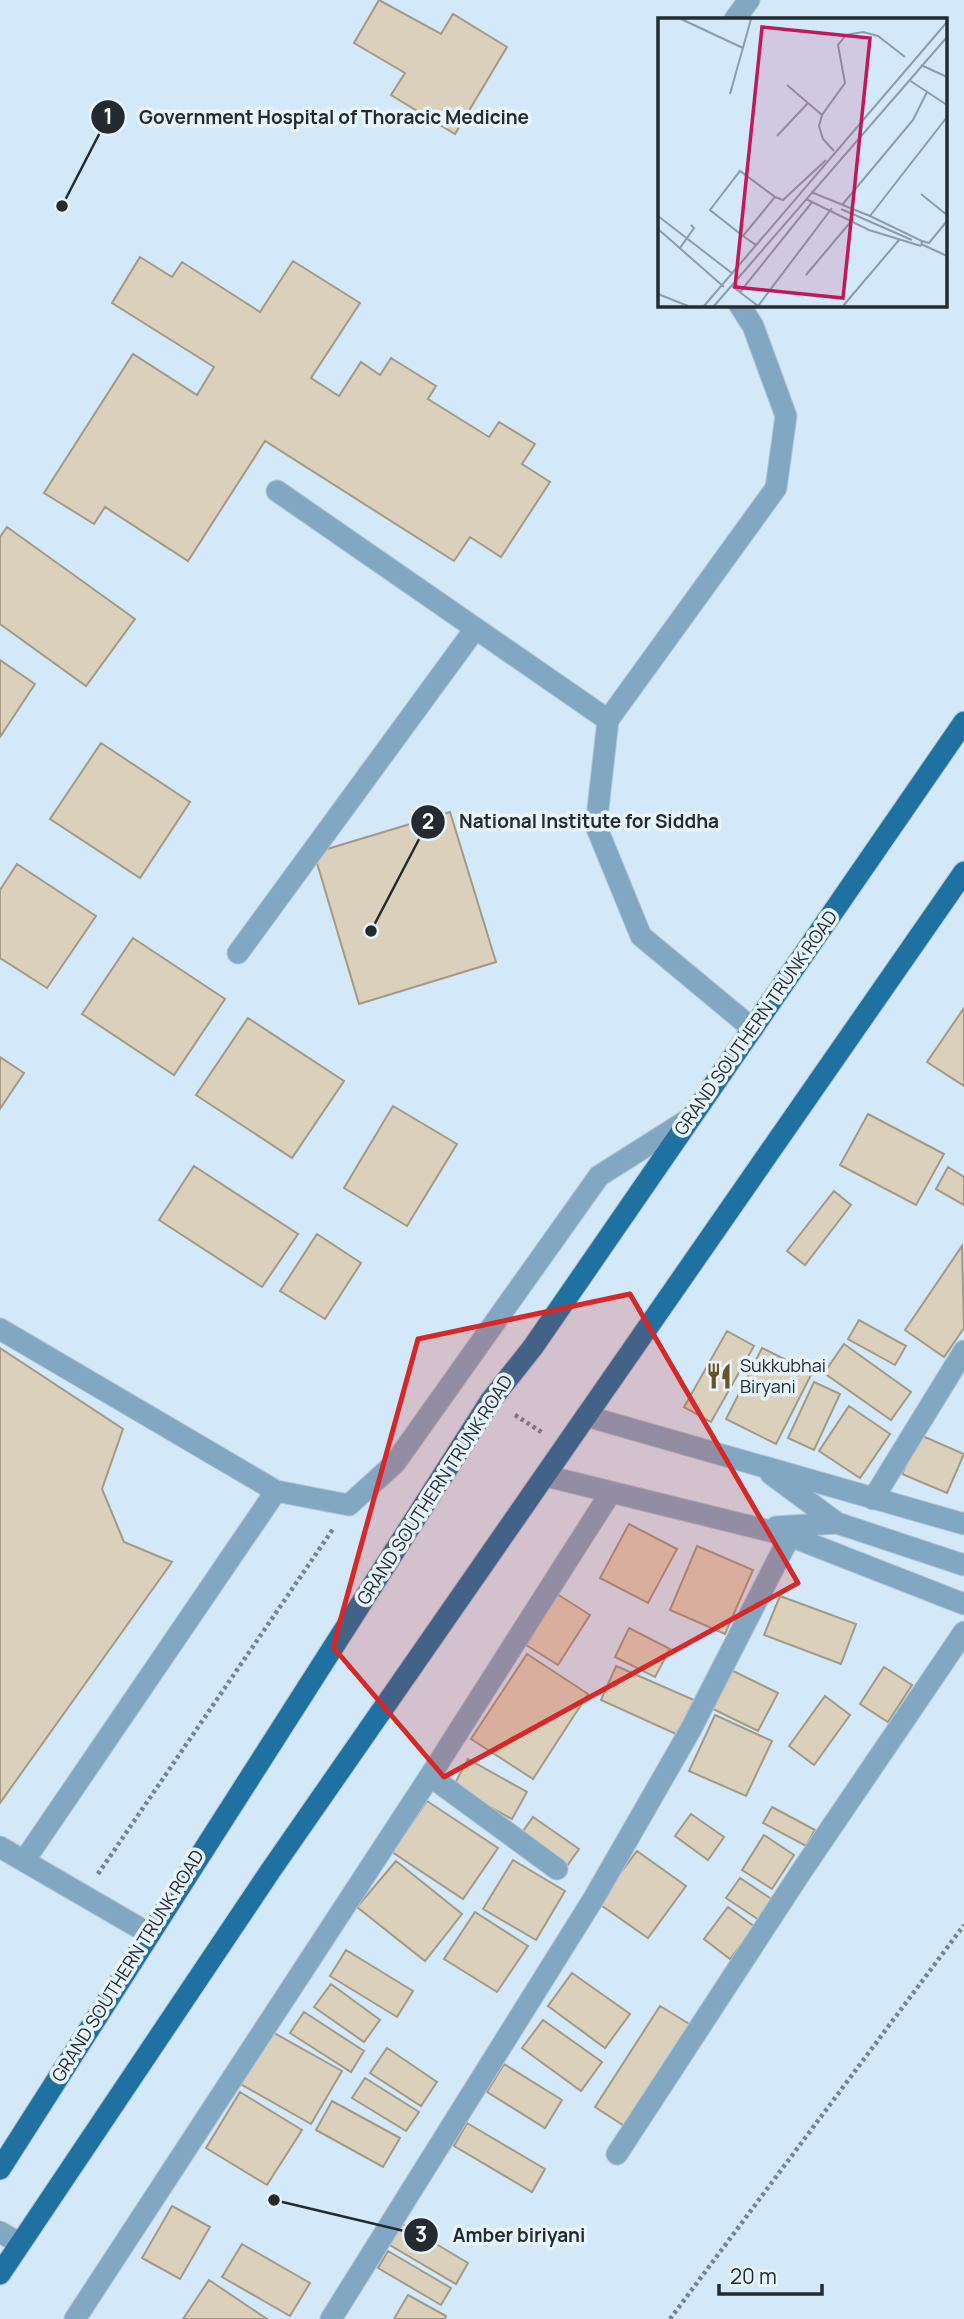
<svg xmlns="http://www.w3.org/2000/svg" width="964" height="2319" viewBox="0 0 964 2319" font-family="Manrope,sans-serif">
	<style>
		.building { fill: #dad0bb; stroke: #a39985; stroke-width: 2 }
		.lines { fill: none; stroke-linecap: round; stroke-linejoin: round }
		.minor-casing { stroke: #b3c6d4; stroke-width: 23 }
		.major-casing { stroke: #b3c6d4; stroke-width: 23 }
		.path { stroke: #778590; stroke-width: 4.5; stroke-dasharray: 3.5 3.5; stroke-linecap: butt }
		.minor { stroke: #82a7c2; stroke-width: 21 }
		.major { stroke: #1f71a1; stroke-width: 21 }
		.marked { fill: #d62828; fill-opacity: 0.2; stroke: #d62828; stroke-width: 5; stroke-linejoin: round }
		.labels { text-anchor: middle; stroke-width: 7; stroke-linejoin: round; paint-order: stroke }
		.street-label { font-size: 18px; fill: #232b31; stroke: #e8f4fd }
		.poi-label { font-size: 18px; fill: #232b31; stroke: #e8f4fd; text-anchor: start }
		.inset-road { fill: none; stroke: #8d9ca8; stroke-width: 2 }
		.view { fill: #c2185b; fill-opacity: 0.15; stroke: #c2185b; stroke-width: 3.5 }
		.inset-edge { fill: none; stroke: #232b31; stroke-width: 3.5 }
		.leader { fill: none; stroke: #232b31; stroke-width: 2.5 }
		.callout-dot { fill: #232b31; stroke: #e8f4fd; stroke-width: 2.5 }
		.mark-label { font-size: 21px; text-anchor: middle; font-weight: bold; fill: #fff }
		.callout-label { font-size: 19px; text-anchor: middle; font-weight: bold; fill: #232b31; stroke: #e8f4fd; stroke-width: 7; stroke-linejoin: round; paint-order: stroke }
	</style>
	<rect width="100%" height="100%" fill="#d3e8f8"/>
	<!-- building -->
	<path class="building" d="M379,0L441,34L453,14L507,47L455,134L391,95L405,73L354,43Z
		M140,257L172,277L182,262L260,312L293,261L360,303L311,378L339,396L361,362L380,375L391,358L436,386L428,399L489,437L499,422L535,444L522,464L550,482L501,557L470,537L454,561L265,441L188,561L105,507L94,524L44,493L133,354L197,395L214,367L112,303Z
		M7,527L135,619L86,686L0,624V537Z
		M0,660L35,684L0,737Z
		M101,743L190,802L140,878L50,819Z
		M450,812L496,962L359,1004L314,853Z
		M17,864L96,916L47,988L0,958V890Z
		M133,938L225,999L174,1075L82,1014Z
		M964,1008V1086L927,1062Z
		M248,1018L344,1081L292,1158L196,1095Z
		M0,1057L24,1073L0,1109Z
		M393,1106L457,1144L407,1226L344,1188Z
		M868,1114L944,1154L916,1205L840,1165Z
		M194,1166L298,1234L262,1287L159,1220Z
		M948,1167L964,1177V1205L936,1189Z
		M834,1191L851,1205L805,1265L787,1251Z
		M317,1234L361,1263L325,1319L280,1291Z
		M962,1246L964,1328L944,1357L905,1330Z
		M859,1320L906,1346L895,1365L848,1339Z
		M727,1331L754,1346L711,1422L684,1407Z
		M844,1344L911,1392L891,1420L824,1373Z
		M0,1348L123,1429L102,1489L124,1542L172,1562L0,1803Z
		M762,1348L812,1373L776,1444L726,1419Z
		M814,1382L840,1394L814,1450L788,1438Z
		M849,1406L890,1434L860,1478L819,1451Z
		M920,1435L964,1454L947,1493L902,1474Z
		M629,1524L677,1549L648,1603L600,1578Z
		M697,1546L753,1570L725,1634L670,1610Z
		M557,1594L590,1615L558,1665L526,1645Z
		M780,1596L856,1624L841,1664L764,1635Z
		M629,1628L670,1649L655,1677L615,1657Z
		M527,1654L588,1694L533,1779L471,1739Z
		M616,1666L694,1700L678,1735L601,1700Z
		M884,1667L912,1685L888,1722L860,1704Z
		M729,1669L778,1693L758,1731L709,1707Z
		M825,1696L850,1715L814,1765L789,1746Z
		M715,1715L772,1741L746,1796L689,1771Z
		M468,1759L527,1792L512,1819L453,1787Z
		M427,1801L498,1848L463,1899L392,1852Z
		M772,1807L815,1830L806,1846L763,1823Z
		M691,1814L724,1837L708,1860L675,1836Z
		M533,1817L579,1849L567,1866L521,1834Z
		M764,1835L794,1855L772,1889L742,1870Z
		M637,1851L686,1886L648,1938L598,1903Z
		M513,1860L565,1891L536,1940L483,1909Z
		M396,1861L462,1914L425,1961L357,1907Z
		M740,1878L773,1900L759,1920L726,1898Z
		M728,1907L755,1927L730,1959L704,1939Z
		M475,1912L528,1946L497,1992L444,1959Z
		M346,1950L413,1991L397,2017L330,1976Z
		M572,1973L630,2014L605,2048L548,2006Z
		M331,1984L380,2020L364,2042L314,2007Z
		M660,2006L691,2025L626,2127L595,2107Z
		M304,2012L364,2051L351,2072L290,2033Z
		M543,2020L602,2062L581,2091L522,2048Z
		M267,2029L342,2071L311,2124L237,2082Z
		M387,2048L437,2082L421,2106L370,2073Z
		M504,2064L562,2100L545,2128L487,2092Z
		M365,2078L419,2112L406,2131L352,2098Z
		M240,2092L302,2130L267,2185L206,2148Z
		M332,2101L400,2138L383,2167L316,2130Z
		M467,2123L545,2169L532,2192L454,2146Z
		M172,2206L210,2227L180,2279L142,2258Z
		M401,2223L468,2263L456,2284L388,2244Z
		M242,2244L310,2283L290,2316L222,2277Z
		M388,2251L451,2288L441,2305L378,2268Z
		M209,2280L267,2319H183Z
		M408,2295L446,2316L445,2319H394Z"/>
	<g class="lines">
		<!-- minor casing -->
		<g class="minor-casing">
			<path id="minor" d="M735,19L749,0
				M739,304L753,326L786,416L776,488L608,720L596,826L641,936L753,1029
				M277,491L608,720
				M238,953L475,629
				M0,1329L276,1491L24,1861
				M586,1416L964,1524
				M771,1474L837,1523L776,1527
				M546,1476L790,1536L964,1604
				M276,1491L349,1505L395,1463L599,1176L689,1119
				M873,1499L964,1351
				M837,1523L964,1565
				M430,1776L557,1869
				M0,1847L148,1933
				M617,2154L801,1872L964,1632
				M0,2232L19,2243
				M75,2319L430,1776L611,1492
				M331,2319L594,1898L691,1729L790,1536"/>
		</g>
		<!-- major casing -->
		<g class="major-casing">
			<path id="major" d="M0,2169L491,1400L533,1347L964,722
				M0,2274L271,1870L964,872"/>
		</g>
		<!-- path -->
		<path class="path" d="M515,1415L543,1433
			M98,1874L333,1529
			M670,2319L964,1925"/>
		<!-- minor -->
		<use href="#minor" class="minor"/>
		<!-- major -->
		<use href="#major" class="major"/>
	</g>
	<!-- marked area -->
	<path class="marked" d="M630,1294L798,1583L444,1777L333,1647L418,1339Z"/>
	<!-- icons -->
	<defs>
		<g id="restaurant-bare" transform="scale(2.1)"><path d="M-5-6h1v4h1v-4h1v4h1v-4h1v5L-1.5 .5V6h-2V.5L-5-1ZM5-6V6H3V1.5H1.5Q1.5-4 5-6Z" fill="#6a5323" stroke="#e8f4fd" stroke-width="2.5" paint-order="stroke"/></g>
	</defs>
	<g fill-rule="evenodd">
		<use href="#restaurant-bare" x="719" y="1376"/>
	</g>
	<g class="labels">
		<!-- street labels -->
		<g class="street-label">
			<text transform="translate(756 1023) rotate(-55)" y="6">GRAND SOUTHERN TRUNK ROAD</text>
			<text transform="translate(435 1490) rotate(-57)" y="6">GRAND SOUTHERN TRUNK ROAD</text>
			<text transform="translate(128 1966) rotate(-58)" y="6">GRAND SOUTHERN TRUNK ROAD</text>
		</g>
		<!-- poi labels -->
		<g class="poi-label">
			<text x="740" y="1372">Sukkubhai<tspan x="740" dy="21">Biryani</tspan></text>
		</g>
	</g>
	<!-- overview -->
	<g transform="translate(658 18)">
		<rect width="289" height="289" fill="#d3e8f8"/>
		<path class="inset-road" d="M23,1L85,30M263,47L289,59M251,62L289,87M129,67L164,97M72,76L93,1M119,118L150,85M176,133L165,121L161,108L164,97L187,65L180,27L188,17L205,14L220,18L247,39M153,174L212,198L264,223L263,228M263,176L289,197M117,179L125,182L168,142M148,181L211,212L263,228M184,187L255,102L269,74M183,191L254,222M0,198L75,256M212,198L289,99M0,211L66,269M85,218L117,179L82,153L52,192L85,218L98,227M264,223L271,225L289,203M263,226L289,238M22,230L36,210L33,207M148,257L195,201M74,268L100,288M82,274L155,183M0,276L30,288M46,288L289,4M56,288L289,19M100,288L174,190M185,288L241,222"/>
		<path class="view" d="M104,9L212,20L185,280L77,269Z"/>
		<rect width="289" height="289" class="inset-edge"/>
	</g>
	<!-- callouts -->
	<path class="leader" d="M62 206L108 117M371 931L428 822M274 2200L421 2235"/>
	<g class="callout-dot">
		<circle cx="62" cy="206" r="7"/>
		<circle cx="371" cy="931" r="7"/>
		<circle cx="274" cy="2200" r="7"/>
		<circle cx="108" cy="117" r="18"/>
		<circle cx="428" cy="822" r="18"/>
		<circle cx="421" cy="2235" r="18"/>
	</g>
	<g class="mark-label">
		<text x="108" y="124">1</text>
		<text x="428" y="829">2</text>
		<text x="421" y="2242">3</text>
	</g>
	<g class="callout-label">
		<text x="334" y="124">Government Hospital of Thoracic Medicine</text>
		<text x="589" y="828">National Institute for Siddha</text>
		<text x="519" y="2242">Amber biriyani</text>
	</g>
	<!-- scale -->
	<path d="M719 2284v10h103v-10" fill="none" stroke="#232b31" stroke-width="3.5"/>
	<text x="730" y="2284" font-size="21" fill="#232b31" stroke="#e8f4fd" stroke-width="5" paint-order="stroke">20 m</text>
</svg>
